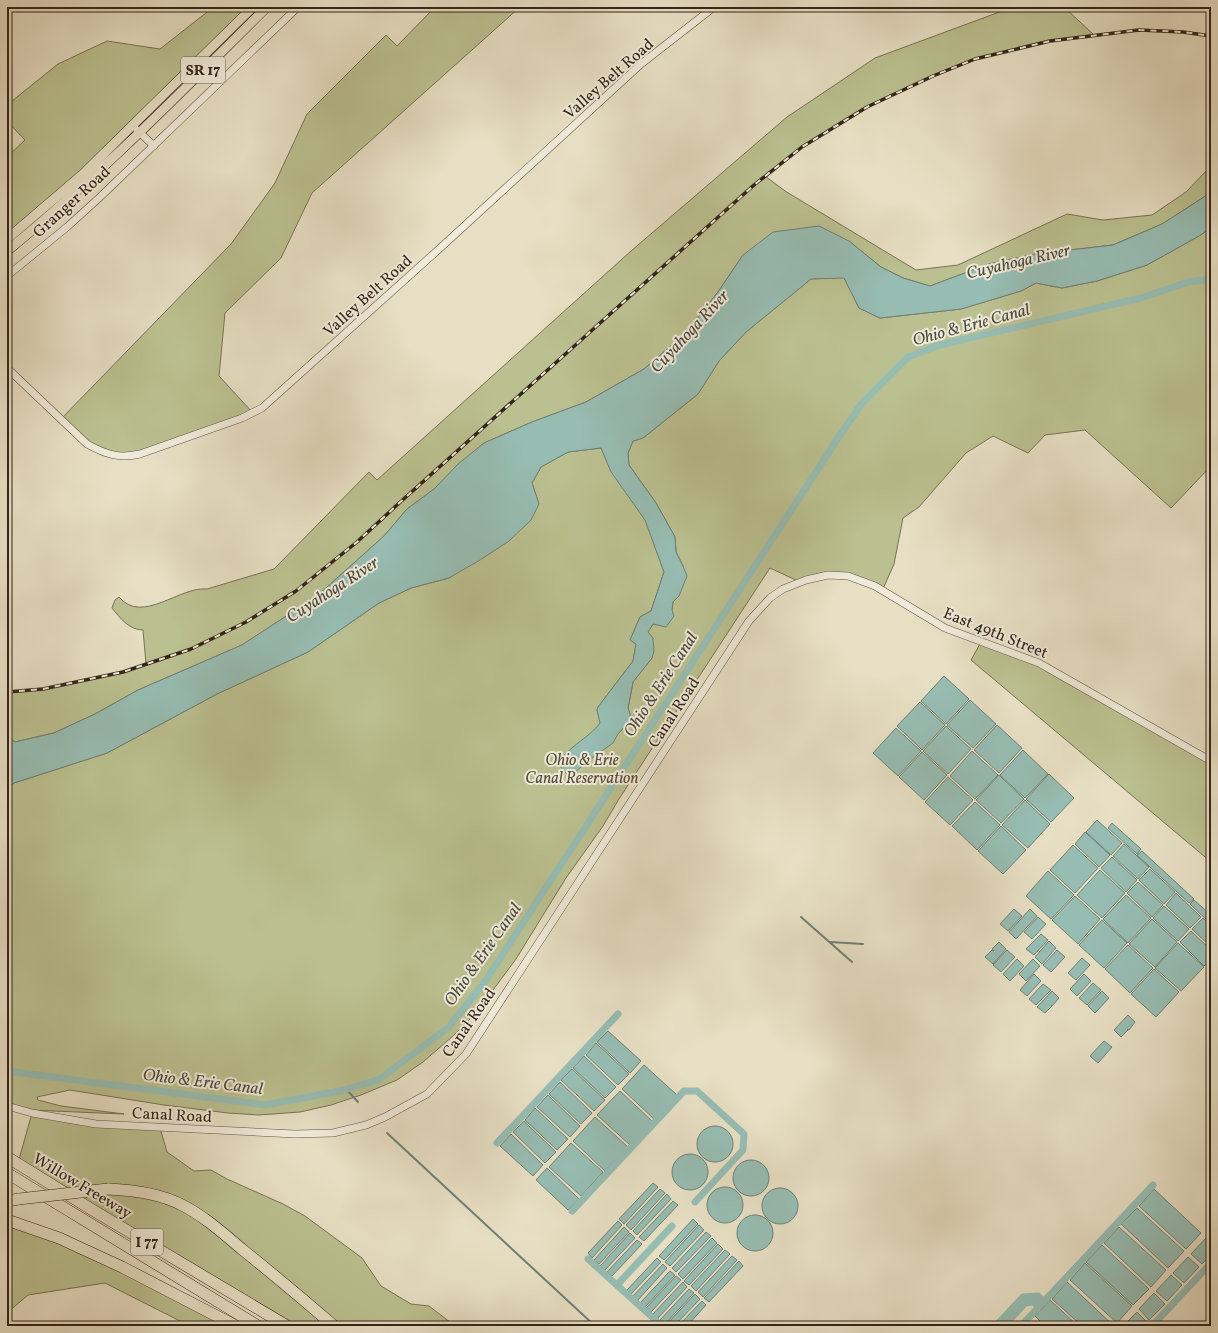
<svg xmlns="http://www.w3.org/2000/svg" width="1218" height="1333" viewBox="0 0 1218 1333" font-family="Vollkorn,serif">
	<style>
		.green { fill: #bbc090; stroke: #787254 }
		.water { fill: #97bdb3; stroke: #6f8075 }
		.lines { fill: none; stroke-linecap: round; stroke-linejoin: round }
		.stream { stroke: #6f8075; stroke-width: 2 }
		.canal { stroke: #97bdb3; stroke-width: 7 }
		.minor-casing { stroke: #615444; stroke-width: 8 }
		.major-casing { stroke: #342519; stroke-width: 10 }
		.highway-casing { stroke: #342519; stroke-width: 12 }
		.minor { stroke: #efead9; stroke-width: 7 }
		.major { stroke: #e7dfc4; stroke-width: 9 }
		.highway { stroke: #e7dfc4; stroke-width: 11 }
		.rail-casing { stroke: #342519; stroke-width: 3.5 }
		.rail { stroke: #efead9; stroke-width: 2; stroke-dasharray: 6; stroke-linecap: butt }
		.highway-bridge-casing { stroke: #342519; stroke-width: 12; stroke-linecap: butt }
		.highway-bridge { stroke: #e7dfc4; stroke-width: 11 }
		.labels { text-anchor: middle; stroke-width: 4; stroke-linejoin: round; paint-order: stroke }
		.shield { fill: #efead9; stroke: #6c6053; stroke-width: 1 }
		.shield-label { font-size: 15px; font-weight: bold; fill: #342519 }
		.street-label { font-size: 16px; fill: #342519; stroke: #efead9 }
		.park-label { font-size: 16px; font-style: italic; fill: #564c37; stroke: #efead9 }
		.water-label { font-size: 17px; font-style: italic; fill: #4d4b40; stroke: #efead9 }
	</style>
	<rect width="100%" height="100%" fill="#e7dfc4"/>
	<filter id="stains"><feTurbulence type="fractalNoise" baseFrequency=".005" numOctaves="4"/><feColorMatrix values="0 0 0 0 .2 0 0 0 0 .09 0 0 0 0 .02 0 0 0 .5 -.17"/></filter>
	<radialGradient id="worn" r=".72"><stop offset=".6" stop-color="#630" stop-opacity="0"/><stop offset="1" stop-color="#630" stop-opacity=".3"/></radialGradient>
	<!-- green -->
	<path class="green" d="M211,7H253L133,126L7,239V157L25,140L7,121V105L58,64L107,41L160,49L211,9Z
		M435,7H520L312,193L281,258L225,313L219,376L253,413L140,454L102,453L61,419L231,244L275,183L307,114L386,35L397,46Z
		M1013,7H1064L1094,35L1050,41L975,59L933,76L867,107L802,147L765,176L785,191L916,270L958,265L1067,214L1103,220L1152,215L1186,192L1211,166V190L1204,197L1162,224L1113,245L1035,254L989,264L930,286L903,278L881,267L849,241L743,255L718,292L686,333L644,369L586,402L532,422L484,443L434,489L407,509L384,536L317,596L242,645L138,690L95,714L54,733L15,742L7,736V692C54,688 102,679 146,664L143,630C129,630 120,618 112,608L115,600L119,597C142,625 180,586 207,589L274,569L369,472L377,480L631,251L787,117L875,58Z
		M1211,228V293L1210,294H1211V466L1171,508L1085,430L1045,435L1028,453L993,436L966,453L919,507L903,518L894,564L883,589L848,576L828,575L800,582L770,568L619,799L603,826L566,878L516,959L476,1013L453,1036L423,1062L397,1080L361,1095L331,1105L300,1112L259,1115L228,1113L164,1105L70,1090L37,1097L38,1100L61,1106L124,1114L7,1109V788L14,783L107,753L217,694L308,652L379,603L411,588L449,578L539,504L532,483L541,467L568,452L601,448L612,472L634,504L643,513L664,572L651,611L640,617L630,640L636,644L633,661L598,707L597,710L600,721L620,732L628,722L630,714L628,709L633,682L652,658L648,632L653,624L660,625L672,610L673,602L679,596L683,566L676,552L675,537L656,503L629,465L628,453L633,441L643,438L698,394L719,361L746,332L811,279L844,277L859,308L880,318L961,309L1021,291L1036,283L1062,288L1097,281L1147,265L1199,236Z
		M981,642L1039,663L1211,761V862L971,660Z
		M32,1113L96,1124L160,1128L167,1152L194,1171L211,1170L227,1179L283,1204L305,1216L362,1258L381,1286L411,1304L429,1306L455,1326H287L18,1163Z
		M7,1220L59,1238L236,1326H188L184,1323L105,1283L28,1295L7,1313Z"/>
	<!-- water -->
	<path class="water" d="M1211,190V228L1199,236L1147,265L1097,281L1062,288L1036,283L1021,291L961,309L880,318L859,308L844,278L811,279L746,332L719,361L698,394L643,438L633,441L628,453L629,465L656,503L675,537L676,552L683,566L687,576L679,596L673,602L672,610L674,616L666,627L653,624L648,632L653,638L654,651L652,658L633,682L628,708L630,714V720L618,734L613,743L592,758L576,771L567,774L560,766C560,765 560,761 561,760C566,749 591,736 600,723L597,710L598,707L633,661L636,644L630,640L640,617L651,611L664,572L645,520L611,472L601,448L568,452L541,467L532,483L539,504L531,520L509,541L480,560L449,578L411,588L379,603L308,652L217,694L107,753L14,783L7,788V736L15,742L54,733L95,714L138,690L242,645L317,596L384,536L407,509L434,489L458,464L484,443L532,422L586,402L644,369L686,333L718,292L743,255L773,232L819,226L849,241L881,267L903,278L930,286L989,264L1035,254L1113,245L1162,224L1204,197Z
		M944,676L969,699L946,724L921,701Z
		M970,700L996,724L973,748L947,725Z
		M920,702L945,725L922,750L897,726Z
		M997,725L1022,748L999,773L974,750Z
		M946,726L971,749L948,774L923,751Z
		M896,728L921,751L898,776L873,753Z
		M1023,750L1048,774L1025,798L1000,775Z
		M972,751L998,775L975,799L950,776Z
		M922,752L947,775L924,800L899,777Z
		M1049,774L1074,798L1051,822L1026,799Z
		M999,775L1024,799L1001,823L976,800Z
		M948,777L973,800L950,825L925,802Z
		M1025,800L1050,824L1028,848L1002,825Z
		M975,802L1000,825L977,850L952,826Z
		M1097,820L1122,843L1111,855L1086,832Z
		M1112,823L1141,849L1137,854L1108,828Z
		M1001,826L1026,850L1003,874L978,851Z
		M1085,832L1110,855L1099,867L1075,844Z
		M1124,844L1149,867L1138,879L1113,856Z
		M1073,845L1098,868L1075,893L1050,870Z
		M1142,851L1194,899L1189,903L1137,855Z
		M1112,857L1137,880L1126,892L1101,868Z
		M1150,869L1175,892L1164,904L1139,880Z
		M1100,870L1125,893L1102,918L1077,895Z
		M1048,871L1074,895L1051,919L1026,896Z
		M1138,882L1163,905L1152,917L1127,893Z
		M1176,893L1201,917L1190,928L1166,905Z
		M1126,895L1151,918L1128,943L1103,919Z
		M1075,896L1100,919L1078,944L1052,920Z
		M1194,900L1211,915V924L1190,904Z
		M1164,906L1189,929L1178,941L1153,918Z
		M1014,909L1022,916L1008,931L1000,924Z
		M1030,909L1037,916L1016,939L1009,932Z
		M1038,917L1046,924L1032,939L1024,932Z
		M1203,918L1211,926V947L1192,929Z
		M1152,919L1177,942L1155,967L1129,944Z
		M1102,920L1127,943L1104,968L1079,945Z
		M1191,931L1211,950V959L1204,966L1180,942Z
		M1041,934L1048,940L1034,955L1026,949Z
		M1049,941L1056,948L1042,964L1035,957Z
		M999,942L1006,949L993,964L985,957L992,950L994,951L992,949Z
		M1178,943L1204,967L1181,991L1155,968Z
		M1128,945L1153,968L1130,993L1105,969Z
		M1007,950L1015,957L1001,972L993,965Z
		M1057,950L1065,957L1051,972L1043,965Z
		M1082,958L1090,965L1076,980L1068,973Z
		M1017,959L1024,966L1010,981L1003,974Z
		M1033,959L1040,966L1026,981L1019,974Z
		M1154,969L1179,992L1156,1017L1131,994Z
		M1034,974L1041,981L1027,996L1020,990Z
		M1084,974L1091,981L1077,996L1070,989Z
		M1093,983L1101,990L1087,1005L1079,998Z
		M1043,984L1051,990L1036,1005L1029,999Z
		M1052,991L1059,998L1052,1006L1051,1005L1052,1006L1045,1013L1037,1007Z
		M1102,991L1109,998L1095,1013L1088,1006Z
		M1128,1015L1135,1022L1129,1030L1127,1029L1128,1030L1121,1037L1114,1030Z
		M608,1031L641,1061L630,1073L597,1042Z
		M1104,1041L1112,1047L1098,1063L1090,1056Z
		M596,1043L629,1074L618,1085L586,1055Z
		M584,1056L616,1087L605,1098L573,1068Z
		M644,1065L677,1095L654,1119L622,1089Z
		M572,1069L605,1100L594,1111L561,1080Z
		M560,1082L592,1113L581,1124L549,1094Z
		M620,1091L652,1121L630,1145L597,1115Z
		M548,1095L580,1126L570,1137L537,1107Z
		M535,1108L568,1139L557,1150L525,1120Z
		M595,1117L628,1147L605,1171L573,1141Z
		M524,1121L556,1152L545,1163L513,1132Z
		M697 1144a18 18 0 1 1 36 0a18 18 0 1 1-36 0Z
		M511,1134L543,1165L533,1176L500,1146Z
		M571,1143L603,1172L581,1196L549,1167Z
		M672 1172a18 18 0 1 1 36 0a18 18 0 1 1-36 0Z
		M733 1178a18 18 0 1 1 36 0a18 18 0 1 1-36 0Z
		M547,1168L579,1199L568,1210L536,1180Z
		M653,1183L658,1187L624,1224L619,1219Z
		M707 1205a18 18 0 1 1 36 0a18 18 0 1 1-36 0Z
		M762 1206a18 18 0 1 1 36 0a18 18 0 1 1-36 0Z
		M660,1189L665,1193L631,1230L626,1225Z
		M1154,1189L1201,1233L1186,1249L1139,1206Z
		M667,1194L671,1199L637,1235L633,1231Z
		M673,1201L678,1205L644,1241L639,1237Z
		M1137,1208L1184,1251L1168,1268L1121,1224Z
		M737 1233a18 18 0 1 1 36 0a18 18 0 1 1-36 0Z
		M693,1219L698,1224L664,1260L659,1256Z
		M618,1221L622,1225L592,1258L588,1253Z
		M699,1225L704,1230L670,1266L665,1262Z
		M624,1227L629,1232L599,1264L594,1260Z
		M1119,1227L1166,1270L1151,1287L1104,1243Z
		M706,1232L711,1236L676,1272L672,1268Z
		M630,1233L635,1238L605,1270L600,1266Z
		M712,1238L717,1243L683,1279L678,1274Z
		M1206,1238L1211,1242V1254L1202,1264L1191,1254Z
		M637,1240L642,1244L612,1276L607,1272Z
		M718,1244L723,1249L689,1285L684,1281Z
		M1102,1245L1149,1289L1133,1305L1086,1262Z
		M725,1250L730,1254L696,1291L691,1286Z
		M732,1256L737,1260L703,1297L698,1292Z
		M1188,1257L1199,1267L1184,1283L1173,1273Z
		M657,1258L661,1262L631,1294L627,1290Z
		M739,1261L743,1266L709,1302L704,1298Z
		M1085,1263L1132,1306L1117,1323L1070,1280Z
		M663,1264L667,1268L638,1300L633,1296Z
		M670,1271L675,1275L645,1307L640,1303Z
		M1171,1275L1182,1285L1167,1301L1156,1291Z
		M676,1276L681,1280L651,1312L646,1308Z
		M683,1282L687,1287L657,1319L653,1314Z
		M1067,1282L1114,1326H1082L1052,1299Z
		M689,1289L694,1293L664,1325L659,1321Z
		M1154,1293L1165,1304L1149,1320L1139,1309Z
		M695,1294L700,1299L674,1326H665Z
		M1050,1300L1078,1326H1045L1035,1316Z
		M702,1301L706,1305L687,1326H678Z
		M1137,1312L1147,1322L1144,1326H1123Z"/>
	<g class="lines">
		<!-- stream -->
		<path class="stream" d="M801,917L852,962
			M830,942L863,944
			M346,1089L358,1102
			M387,1133L595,1326"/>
		<!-- canal -->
		<path class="canal" d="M7,1071L265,1105L340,1091L378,1080L448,1028L486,980L842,432L863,402L908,357L940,345L1141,298L1188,282L1211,279
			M497,1143L618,1014
			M572,1211L684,1091H697L744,1134L743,1150L695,1202
			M588,1259L662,1326
			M617,1285L672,1226
			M996,1326L1023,1297L1038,1296L1044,1302
			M1004,1326L1025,1303L1034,1302L1039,1307
			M1021,1326L1153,1185
			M1152,1326L1211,1263"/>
		<!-- minor casing -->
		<g class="minor-casing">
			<path id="minor" d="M137,130L154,146
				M7,276L67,227L99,198L298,7
				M7,368L87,444C105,454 119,459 140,454L242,418L262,408L438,250L641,64L714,7
				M7,1106L32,1113L96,1124L295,1134L333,1133L366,1125L385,1117L427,1094L466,1054L749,621L770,598L783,589L806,580L828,575L848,576L875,586L945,628L1039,663L1211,761"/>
		</g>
		<!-- major casing -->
		<g class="major-casing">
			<path id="major" d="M7,239L83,174L253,7
				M7,251C99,176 182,91 267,7"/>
		</g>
		<!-- highway casing -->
		<g class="highway-casing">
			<path id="highway" d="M7,1157L91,1209L287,1326
				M7,1173L258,1326
				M108,1189C133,1190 159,1193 182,1205C204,1216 224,1234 243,1250C274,1275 304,1300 334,1326
				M7,1201L19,1199
				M7,1220L59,1238L122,1267L236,1326"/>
		</g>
		<!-- minor -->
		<use href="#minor" class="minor"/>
		<!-- major -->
		<use href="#major" class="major"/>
		<!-- highway -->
		<use href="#highway" class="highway"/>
		<!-- rail casing -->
		<g class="rail-casing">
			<path id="rail" d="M7,692L43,689L123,672L191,649L246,622L296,591L357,542L397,505L754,185L802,147L867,107L933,76L975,59L1050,41L1139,30L1183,32L1211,36"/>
		</g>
		<!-- rail -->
		<use href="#rail" class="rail"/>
		<!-- highway-bridge casing -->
		<g class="highway-bridge-casing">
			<path id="highway-bridge" d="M19,1199L108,1189"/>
		</g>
		<!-- highway-bridge -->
		<use href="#highway-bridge" class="highway-bridge"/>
	</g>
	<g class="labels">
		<!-- shield labels -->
		<g class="shield">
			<rect x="181" y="57" width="44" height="26" rx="3"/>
			<rect x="131" y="1229" width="32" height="26" rx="3"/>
		</g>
		<g class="shield-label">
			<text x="203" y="75">SR 17</text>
			<text x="147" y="1247">I 77</text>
		</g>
		<!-- street labels -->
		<g class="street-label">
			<text transform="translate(608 78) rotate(-41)" y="6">Valley Belt Road</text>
			<text transform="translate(71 201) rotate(-42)" y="6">Granger Road</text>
			<text transform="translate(367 295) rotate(-42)" y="6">Valley Belt Road</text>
			<text transform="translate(996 632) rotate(22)" y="6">East 49th Street</text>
			<text transform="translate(673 712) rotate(-57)" y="6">Canal Road</text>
			<text transform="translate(468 1022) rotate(-55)" y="6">Canal Road</text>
			<text transform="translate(172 1114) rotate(3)" y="6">Canal Road</text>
			<text transform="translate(83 1185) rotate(31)" y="6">Willow Freeway</text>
		</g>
		<!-- park labels -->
		<g class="park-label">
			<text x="582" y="765">Ohio &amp; Erie<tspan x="582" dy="18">Canal Reservation</tspan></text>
		</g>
		<!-- water labels -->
		<g class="water-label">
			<text transform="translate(1018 261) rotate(-13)" y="6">Cuyahoga River</text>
			<text transform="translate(971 324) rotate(-15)" y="6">Ohio &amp; Erie Canal</text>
			<text transform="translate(689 331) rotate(-47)" y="6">Cuyahoga River</text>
			<text transform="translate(332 589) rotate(-33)" y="6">Cuyahoga River</text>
			<text transform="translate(660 684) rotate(-57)" y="6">Ohio &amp; Erie Canal</text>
			<text transform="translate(482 954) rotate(-55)" y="6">Ohio &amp; Erie Canal</text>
			<text transform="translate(203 1081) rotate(7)" y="6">Ohio &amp; Erie Canal</text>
		</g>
	</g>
	<!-- margin -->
	<rect width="1218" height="1333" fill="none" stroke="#e7dfc4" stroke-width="24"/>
	<rect x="8" y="8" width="1202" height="1317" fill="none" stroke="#342519" stroke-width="2"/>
	<rect x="12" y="12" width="1194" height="1309" fill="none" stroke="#342519"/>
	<rect width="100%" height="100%" filter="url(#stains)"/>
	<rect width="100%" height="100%" fill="url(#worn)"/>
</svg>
